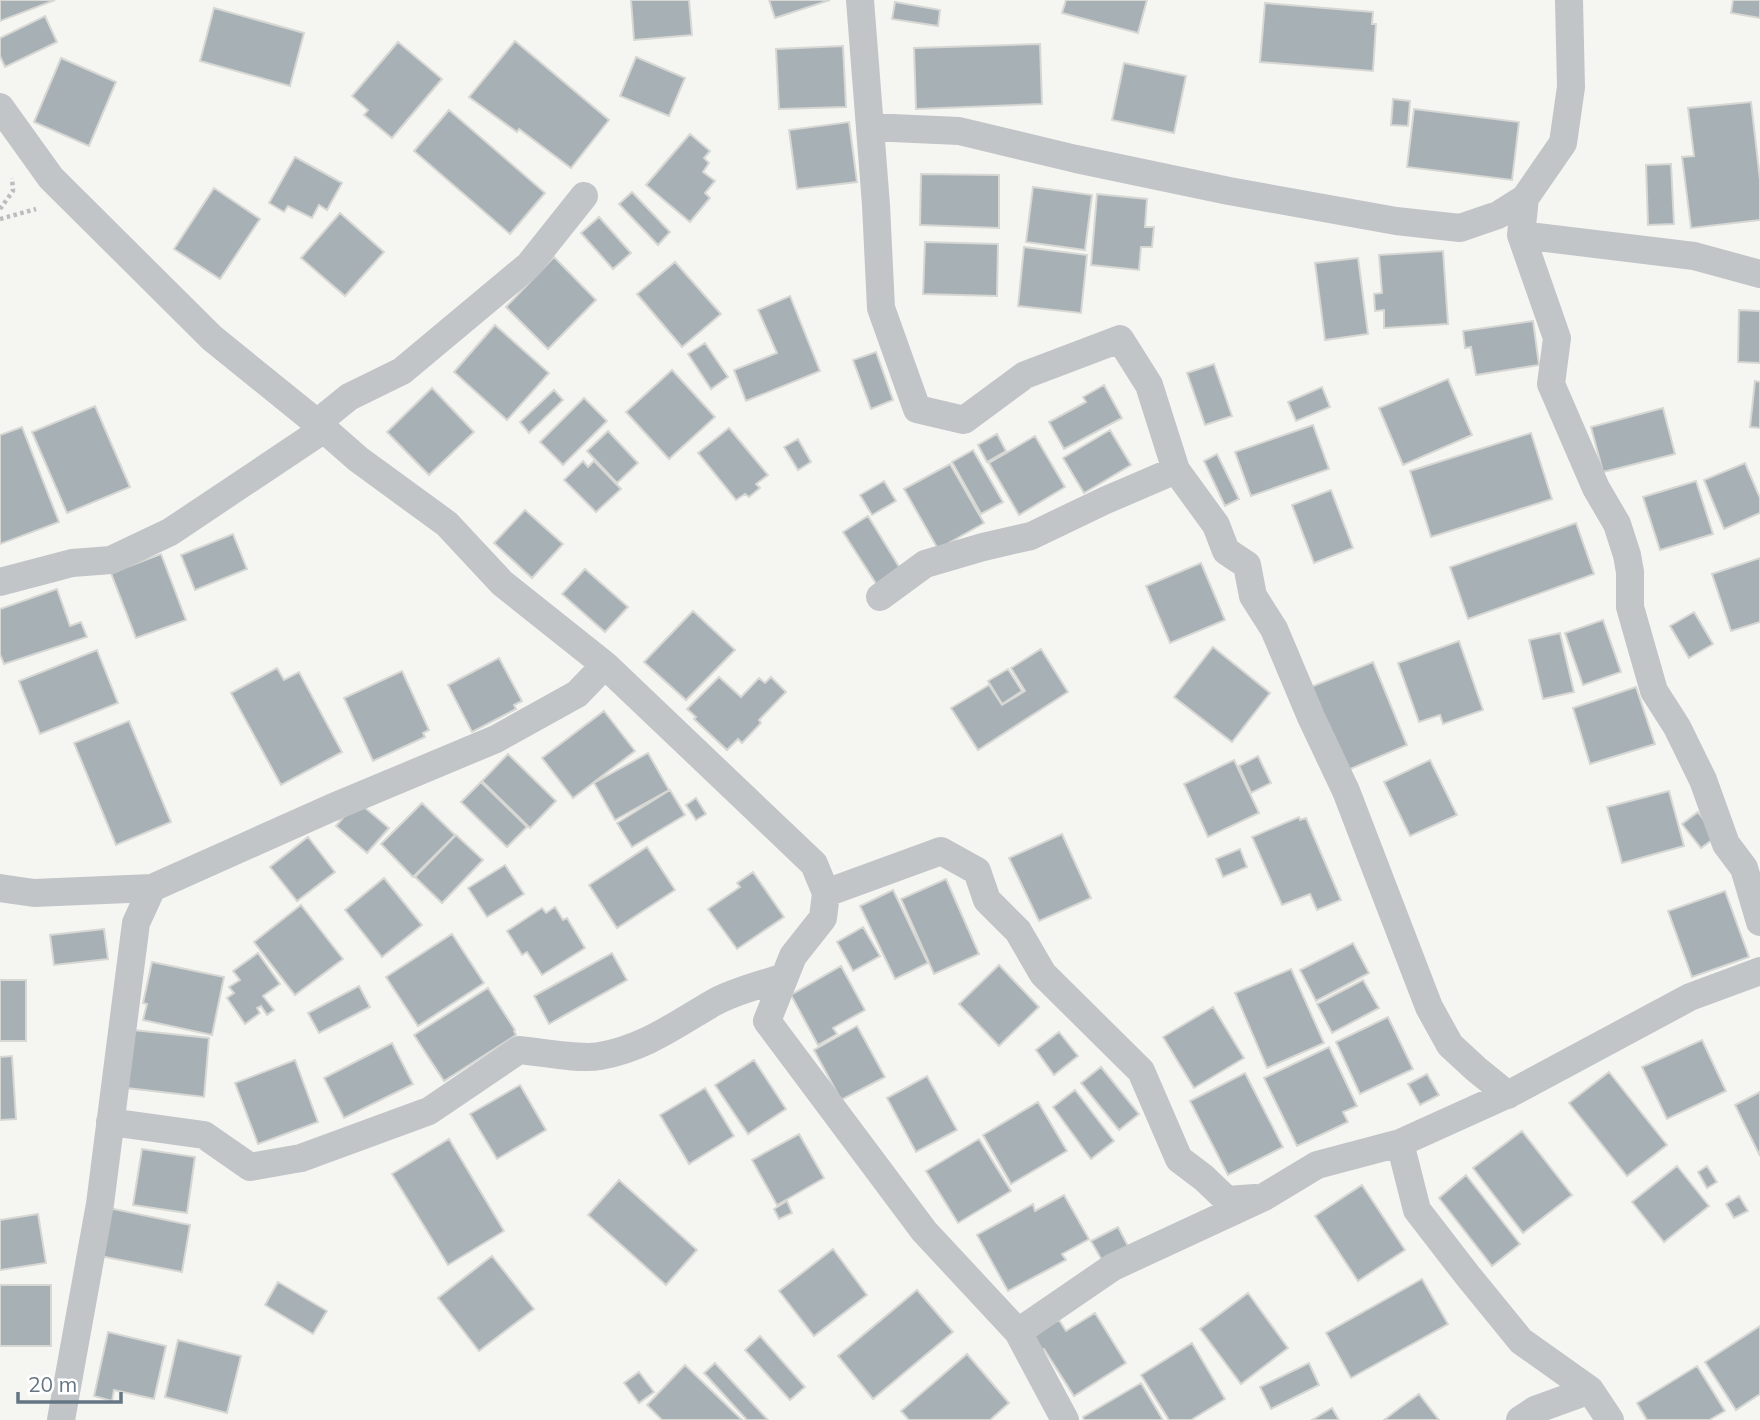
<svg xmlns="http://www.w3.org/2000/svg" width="1760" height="1420" viewBox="0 0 1760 1420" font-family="Mulish,sans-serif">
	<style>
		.building { fill: #a7b0b5; stroke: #d7d7d4; stroke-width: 2 }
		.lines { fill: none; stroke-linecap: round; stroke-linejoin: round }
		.path { stroke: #bbbdbf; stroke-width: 4.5; stroke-dasharray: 3.5 3.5; stroke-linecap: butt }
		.minor { stroke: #c1c5c8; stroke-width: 28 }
	</style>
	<rect width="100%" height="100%" fill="#f5f5f2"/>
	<!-- building -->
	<path class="building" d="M0,0H55L0,21Z
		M631,0H689L692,35L634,40Z
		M769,0H830L775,18Z
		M1066,0H1147L1138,33L1062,13Z
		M1733,0H1760V18L1731,13Z
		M895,2L940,10L938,26L892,19Z
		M1265,3L1373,12L1372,24H1376L1373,71L1260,62Z
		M214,8L304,33L290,86L200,61Z
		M45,16L57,42L5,67L0,56V38Z
		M515,41L609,120L571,168L519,129L517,132L469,97Z
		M398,42L442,79L392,138L364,115L368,110L352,96Z
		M1040,44L1042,104L916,109L914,48Z
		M843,46L846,107L779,109L776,49Z
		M636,57L685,78L669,116L620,96Z
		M61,58L116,82L89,146L34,122Z
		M1124,63L1186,76L1174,133L1112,120Z
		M1393,99L1410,101L1408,126L1391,125Z
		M1751,102L1760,180V220L1691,228L1682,157L1694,156L1688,108Z
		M1414,109L1519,122L1512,180L1407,167Z
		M449,110L545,193L510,234L414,151Z
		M849,122L857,182L797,189L789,130Z
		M690,134L710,151L704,158L709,163L703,172L715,181L705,193L710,198L690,222L646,185Z
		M295,157L342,183L327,210L319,205L312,218L288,206L284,212L269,203Z
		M1671,164L1674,224L1648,225L1646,165Z
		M921,174L999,175V228L920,225Z
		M1033,187L1092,195L1085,250L1026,242Z
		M214,188L260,219L220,279L174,249Z
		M632,192L670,232L658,245L619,204Z
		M1097,194L1147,199L1145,227H1154L1152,247H1141L1139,270L1091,265Z
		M340,213L384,252L345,296L301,258Z
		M599,217L631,253L613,269L581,233Z
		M925,242L998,244L997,296L923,294Z
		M1024,247L1087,255L1081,313L1018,306Z
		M1443,251L1448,324L1384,328V310L1375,311L1374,294L1382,293L1379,255Z
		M554,257L596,300L548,349L506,307Z
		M1358,258L1368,334L1325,340L1315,263Z
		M675,262L721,314L682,347L637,294Z
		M790,296L820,371L746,401L734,370L777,353L758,310Z
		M1739,310L1760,311V363L1738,362Z
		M1533,321L1539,365L1476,375L1471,347L1465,348L1463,331Z
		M495,325L549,373L507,420L454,372Z
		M705,343L728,377L711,389L688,354Z
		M876,352L893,400L871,409L853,360Z
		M1214,364L1232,416L1205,425L1187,373Z
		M672,370L715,417L669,459L626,412Z
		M1448,379L1472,435L1403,465L1379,408Z
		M1755,381L1760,382V428L1750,427Z
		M1104,385L1122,418L1064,449L1049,422L1086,402L1083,397Z
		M1322,387L1330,407L1296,421L1288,402Z
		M432,388L474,432L429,475L387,432Z
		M554,390L563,400L529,433L520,422Z
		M584,398L607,421L563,465L540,442Z
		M95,406L130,487L67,513L32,432Z
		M1663,408L1675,454L1603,472L1591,427Z
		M1313,425L1329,469L1251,496L1235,452Z
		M22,427L59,522L0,544V435Z
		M729,428L768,475L756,484L760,488L749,497L745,494L736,500L698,453Z
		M1110,430L1131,465L1084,493L1063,458Z
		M608,431L638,463L617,483L587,451Z
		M1531,433L1552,499L1431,537L1410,471Z
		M997,434L1006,451L987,462L978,445Z
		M1035,436L1065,487L1019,515L989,463Z
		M798,439L811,462L798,470L784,447Z
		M973,450L1003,502L981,514L952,462Z
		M1217,454L1239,499L1225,506L1204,461Z
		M583,461L588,467L594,461L621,489L596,512L564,480Z
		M1745,463L1760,498V513L1724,529L1704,480Z
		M950,464L984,523L938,549L904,489Z
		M884,481L896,501L872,515L860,495Z
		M1696,481L1713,534L1660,550L1643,497Z
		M1331,490L1353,548L1314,563L1292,505Z
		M525,510L563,544L532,578L494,543Z
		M868,516L901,570L877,585L843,532Z
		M1576,523L1594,574L1468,619L1450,567Z
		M233,534L247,569L195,590L181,555Z
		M161,554L186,620L136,638L111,573Z
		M1760,558V622L1731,631L1712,574Z
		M1201,563L1225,620L1170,643L1146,586Z
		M585,569L628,607L605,632L562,594Z
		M57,589L70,626L81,622L87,637L4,664L0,654V609Z
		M693,611L735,650L686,700L644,662Z
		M1694,612L1713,644L1689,658L1670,626Z
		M1603,620L1621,672L1583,685L1565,633Z
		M1560,633L1574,692L1543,699L1529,640Z
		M1459,641L1483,710L1443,724L1440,715L1419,722L1398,663Z
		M1213,647L1270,693L1232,742L1174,697Z
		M1041,649L1068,692L978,750L951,708L989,685L1002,705L1025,691L1011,668Z
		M97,650L118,703L40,734L19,681Z
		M499,658L522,701L514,705L516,709L472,732L448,685Z
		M1373,662L1407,745L1343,772L1308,688Z
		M277,668L284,680L299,672L342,752L281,785L231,693Z
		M1008,669L1022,691L1002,704L988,681Z
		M402,671L429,730L423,733L425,737L373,761L344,698Z
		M719,677L741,697L759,678L765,683L771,677L786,692L759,720L761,723L742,743L738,739L727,750L694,719L696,717L687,709Z
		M1636,687L1655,744L1590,764L1573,708Z
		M604,711L635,751L573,798L542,758Z
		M129,721L171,822L116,845L74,743Z
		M648,753L669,790L615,820L594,783Z
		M508,754L556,801L530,828L482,781Z
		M1258,756L1271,783L1251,793L1239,766Z
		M1234,760L1259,813L1208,837L1184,784Z
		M1430,760L1457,815L1410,836L1384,782Z
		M481,782L527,827L507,847L461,802Z
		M670,790L685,815L632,847L617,823Z
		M1669,791L1684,846L1622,863L1607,807Z
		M696,798L706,814L696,820L686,805Z
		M357,801L389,828L367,853L336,826Z
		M422,803L455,835L413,877L381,844Z
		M1698,812L1716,837L1701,848L1682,824Z
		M1299,817L1300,820L1306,818L1341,900L1317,910L1310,894L1282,905L1252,837Z
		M1062,834L1091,898L1039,921L1009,858Z
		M456,835L483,860L442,903L415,877Z
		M308,837L335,872L297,901L270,867Z
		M647,847L675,890L617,928L589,885Z
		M1240,849L1247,867L1223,877L1216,859Z
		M505,865L524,894L487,917L468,888Z
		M753,872L784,917L737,949L708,909L740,887L737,883Z
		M384,878L422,925L382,957L345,910Z
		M946,879L979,954L934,974L901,899Z
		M893,890L928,963L895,979L860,906Z
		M1725,891L1749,957L1692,977L1668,911Z
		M301,905L343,959L295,995L254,942Z
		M555,907L563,920L567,918L585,948L542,975L527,952L522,955L507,931L542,908L546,913Z
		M863,927L880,956L853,971L837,942Z
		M104,929L108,959L54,965L50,935Z
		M452,934L484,983L418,1026L386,977Z
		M1353,943L1369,973L1316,1001L1300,970Z
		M258,953L280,984L263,996L274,1010L267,1015L261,1006L257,1008L260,1013L245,1024L227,998L234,993L229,987L240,980L233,971Z
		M612,953L627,980L549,1024L534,996Z
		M152,962L224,977L212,1035L143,1020L147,1004L143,1003Z
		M999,965L1039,1007L999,1046L959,1004Z
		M841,966L865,1010L833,1028L837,1034L818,1045L791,995Z
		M1291,969L1324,1043L1267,1068L1235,993Z
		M0,980H26V1041H0Z
		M1363,980L1379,1008L1332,1033L1317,1004Z
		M359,986L370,1007L319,1033L308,1013Z
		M488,988L515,1030L514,1031L516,1035L444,1081L414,1035Z
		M1213,1007L1244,1058L1194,1088L1163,1037Z
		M1388,1017L1413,1069L1360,1094L1336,1042Z
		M857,1026L885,1077L841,1100L814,1050Z
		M133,1030L209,1038L204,1097L127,1088Z
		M1059,1032L1078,1056L1054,1075L1036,1050Z
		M1702,1040L1726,1091L1667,1119L1642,1067Z
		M392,1043L413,1084L344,1118L324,1078Z
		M1329,1047L1357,1106L1343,1112L1348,1122L1297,1146L1264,1078Z
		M12,1056L16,1119L0,1120V1057Z
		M295,1060L318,1122L258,1144L235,1083Z
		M754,1060L786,1109L748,1134L715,1085Z
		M1101,1067L1139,1114L1119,1130L1081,1083Z
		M1609,1072L1667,1145L1627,1176L1569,1103Z
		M1245,1073L1283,1147L1228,1175L1190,1101Z
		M1427,1074L1439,1095L1420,1105L1408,1084Z
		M927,1076L957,1130L916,1152L887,1098Z
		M520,1085L546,1130L497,1159L470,1114Z
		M705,1088L734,1136L689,1164L660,1115Z
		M1075,1090L1114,1141L1091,1159L1053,1107Z
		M1760,1092V1156L1735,1105Z
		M1038,1102L1067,1151L1011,1184L983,1135Z
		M1522,1131L1572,1195L1523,1233L1473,1168Z
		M799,1134L824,1178L777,1205L752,1160Z
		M449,1139L504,1231L448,1265L392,1174Z
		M979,1139L1011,1191L958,1223L926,1171Z
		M142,1149L195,1157L187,1213L133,1205Z
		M1677,1166L1709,1206L1664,1242L1632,1202Z
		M1707,1166L1717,1182L1707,1188L1698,1172Z
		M1466,1175L1520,1244L1492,1266L1439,1198Z
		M619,1180L697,1250L666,1285L588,1215Z
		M1362,1185L1405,1250L1358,1281L1315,1216Z
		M1064,1195L1089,1239L1062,1254L1066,1260L1008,1291L977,1235L1033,1204L1035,1211Z
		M1739,1196L1748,1211L1734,1218L1726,1204Z
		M787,1201L792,1213L779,1219L774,1209Z
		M109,1208L190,1225L182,1272L100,1256Z
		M38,1214L46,1263L0,1270V1220Z
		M1118,1227L1129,1248L1103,1262L1091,1241Z
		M833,1249L867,1295L814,1336L779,1291Z
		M492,1256L534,1309L479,1351L438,1298Z
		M1422,1279L1448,1324L1351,1378L1326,1333Z
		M278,1282L327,1311L313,1334L265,1305Z
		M0,1285H51V1346H0Z
		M917,1290L953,1332L873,1399L838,1356Z
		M1248,1293L1288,1348L1241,1384L1200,1329Z
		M1095,1313L1126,1363L1074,1396L1044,1349L1036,1354L1027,1339L1059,1320L1066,1331Z
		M1760,1326V1394L1736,1410L1705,1362Z
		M108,1332L166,1346L154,1399L114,1390L112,1401L94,1396Z
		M760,1336L805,1387L790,1400L745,1350Z
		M178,1340L241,1356L227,1413L165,1397Z
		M1192,1343L1225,1399L1191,1420H1169L1141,1375Z
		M967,1354L1009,1403L990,1420H909L901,1411Z
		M715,1363L768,1420H747L704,1373Z
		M1309,1363L1319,1385L1271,1409L1260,1387Z
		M685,1365L742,1420H662L647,1405Z
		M1697,1366L1725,1411L1709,1420H1647L1637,1403Z
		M639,1372L654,1392L639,1403L624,1383Z
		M1141,1383L1163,1420H1084L1083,1417Z
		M1419,1394L1439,1420H1384L1401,1407Z
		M1332,1408L1339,1420H1312Z"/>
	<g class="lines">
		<!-- path -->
		<path class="path" d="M0,209L13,191L12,178
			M0,219L36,209"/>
		<!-- minor -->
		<path class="minor" d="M860,0L876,205L881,308L917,409L964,420L1025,375L1120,339L1149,385L1176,470L1216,525L1226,551L1247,565L1253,596L1274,629L1311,717L1346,791L1429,1007L1450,1045L1476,1069L1508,1095
			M0,107L51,178L212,338L317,423L358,459L447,524L502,583L605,665L814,864L826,893L823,918L793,956L767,1021L924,1231L1018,1332L1065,1420
			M870,127L959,131L1076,159L1229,191L1396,221L1460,228L1498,215L1525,198L1563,143L1571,87L1569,0
			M1525,198L1521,235L1557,338L1551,384L1596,488L1617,524L1627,555L1630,572V607L1654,691L1677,727L1703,780L1726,844L1744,868L1760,922
			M1521,235L1694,256L1760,274
			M317,423L349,397L402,371L529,265L584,196
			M0,582L72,563L111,560L170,532L324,429
			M880,597L925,564L983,547L1031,536L1106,500L1176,470
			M0,888L34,893L152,888L331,808L496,739L577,694L605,665
			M826,893L941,851L977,871L987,900L1018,931L1043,974L1141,1071L1179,1159L1204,1178L1227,1200L1255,1198
			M110,1122L204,1135L250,1167L301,1158L429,1111L519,1050C541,1052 579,1060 600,1056C645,1048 675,1025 713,1003C734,991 761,985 784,977
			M1400,1143L1417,1210L1468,1276L1521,1341L1590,1390
			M1018,1332L1113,1267L1264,1197L1317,1165L1400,1143L1515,1091L1690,997L1760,971
			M61,1420L100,1204L136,923L152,888
			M1520,1420L1535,1410L1590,1390L1610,1420"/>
	</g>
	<!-- scale -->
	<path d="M18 1392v10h103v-10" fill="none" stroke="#647583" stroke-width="3.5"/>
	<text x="28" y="1392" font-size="21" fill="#647583" stroke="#ffffff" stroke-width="5" paint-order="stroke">20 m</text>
</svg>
